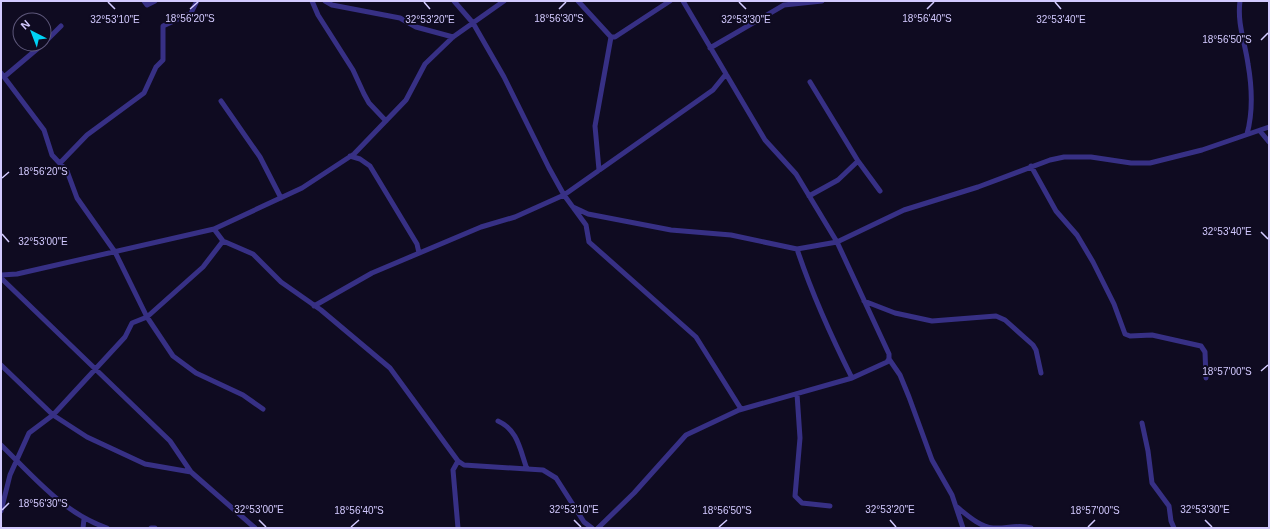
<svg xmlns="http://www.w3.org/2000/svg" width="1270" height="529" viewBox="0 0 1270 529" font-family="Helvetica,sans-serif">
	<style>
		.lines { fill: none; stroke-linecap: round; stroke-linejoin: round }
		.minor { stroke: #373085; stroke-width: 5 }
		.ticks { fill: none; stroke: #d3caff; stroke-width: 1.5 }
		.ticks-label { font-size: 10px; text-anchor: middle; fill: #d3caff; stroke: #0f0b21; stroke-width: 4; stroke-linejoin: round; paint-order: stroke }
	</style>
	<rect width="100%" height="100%" fill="#0f0b21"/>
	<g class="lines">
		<!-- minor -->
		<path class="minor" d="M144,1L147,5L155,1
			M312,1L318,15L353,70L364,94L369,103L386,121
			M325,1L332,5L400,18L416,27L453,37
			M454,1L473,23L504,77L549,168L564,195L586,225L589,242L696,337L741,409
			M578,1L611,37L595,126L599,170
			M1240,1C1237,24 1245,42 1248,64C1252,87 1253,112 1247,134
			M611,37H615L670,1
			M44,43L61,26
			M710,48L784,5L822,1
			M1,73L44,130L52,155L67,171L77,198L115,252L147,317L173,356L196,373L243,395L263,409
			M4,77L43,44
			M810,82L858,161
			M221,101L260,157L281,198
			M1260,131L1269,142
			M350,156L360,159L370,166L417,244L419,253
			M60,163L87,135L144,93L156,67L163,60V26L191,13L197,1
			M1031,166L1056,211L1077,235L1093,262L1114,304L1125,334L1130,336L1152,335L1201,346L1205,352L1206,378
			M809,196L838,180L858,161L880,191
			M573,207L588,214L671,230L731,235L797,249L837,242L904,210L978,187L1050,160L1064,157H1091L1131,163H1150L1202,150L1269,127
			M214,229L223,241L253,254L281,282L321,310L390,368L458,461L464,465L543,470L556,478L584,522L592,528
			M797,249C812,294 831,336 852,378
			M1,275L17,274L214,229L302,188L354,154L406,100L425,64L453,37L504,1
			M1,278L170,441L191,472L255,528
			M864,301L895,313L932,321L996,316L1005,320L1033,345L1036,350L1041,373
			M314,306L372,273L481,227L515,217L564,195L713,90L726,74
			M889,359L900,375L909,397L932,460L952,495L963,528
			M1,365L53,415L87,437L145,464L191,472
			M797,394L800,438L795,496L802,503L830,506
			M498,421C518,430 520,450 527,469
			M1142,423L1148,451L1152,483L1169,506L1171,521L1174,528
			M1,445C33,476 63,513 107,528
			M458,461L453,470L458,528
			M957,507C967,515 980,527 993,528C1007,529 1018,524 1031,528
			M1,511L10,475L29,433L53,415L125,337L132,323L147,317L203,267L223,241
			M83,528L84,519
			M151,528H155
			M598,528L634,493L686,435L739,410L852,378L887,362L889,359V354L837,242L796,174L765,140L683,1"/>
	</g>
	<!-- ticks -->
	<path class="ticks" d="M108,2L115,9M424,2L430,9M739,2L746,9M1055,2L1061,9M190,9L198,2M559,9L566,2M927,9L934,2M1261,40L1268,33M2,178L9,172M1261,232L1268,239M2,234L9,242M1261,371L1268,365M2,510L9,503M259,520L266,527M574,520L581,527M890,520L896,527M1205,520L1212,527M351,527L359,520M719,527L727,520M1088,527L1095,520"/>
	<g class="ticks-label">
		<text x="559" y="22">18°56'30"S</text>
		<text x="190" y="22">18°56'20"S</text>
		<text x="927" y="22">18°56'40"S</text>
		<text x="115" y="23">32°53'10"E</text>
		<text x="430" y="23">32°53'20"E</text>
		<text x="746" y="23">32°53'30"E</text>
		<text x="1061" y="23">32°53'40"E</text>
		<text x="1227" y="43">18°56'50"S</text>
		<text x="43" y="175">18°56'20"S</text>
		<text x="1227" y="235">32°53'40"E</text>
		<text x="43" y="245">32°53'00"E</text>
		<text x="1227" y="375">18°57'00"S</text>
		<text x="43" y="507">18°56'30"S</text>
		<text x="259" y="513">32°53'00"E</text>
		<text x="574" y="513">32°53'10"E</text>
		<text x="890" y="513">32°53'20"E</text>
		<text x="1205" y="513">32°53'30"E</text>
		<text x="359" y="514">18°56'40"S</text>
		<text x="727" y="514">18°56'50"S</text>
		<text x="1095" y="514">18°57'00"S</text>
	</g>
	<!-- border -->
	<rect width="1270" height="529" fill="none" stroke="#d3caff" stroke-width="4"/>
	<!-- north arrow -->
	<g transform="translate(32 32) rotate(318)"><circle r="19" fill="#0f0b21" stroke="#5d577a"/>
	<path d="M0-3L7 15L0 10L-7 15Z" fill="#00d2f5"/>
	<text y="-6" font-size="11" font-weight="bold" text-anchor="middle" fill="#d3caff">N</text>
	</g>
</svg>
